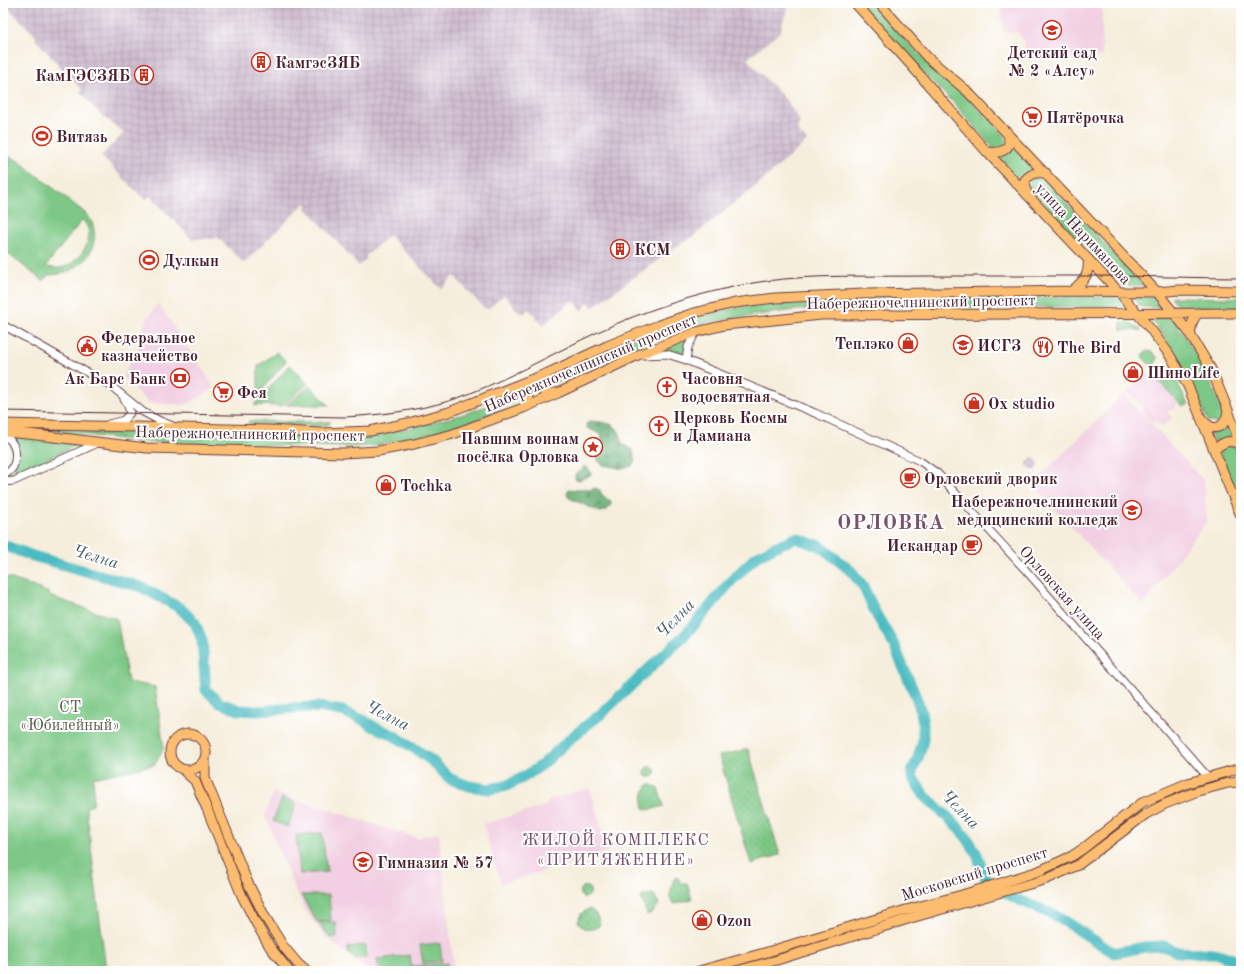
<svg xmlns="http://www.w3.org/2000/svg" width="1244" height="974" viewBox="0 0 1244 974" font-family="'Old Standard TT',serif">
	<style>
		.built { fill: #f2cfe2 }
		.industrial { fill: url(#industrial-grid) }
		.green { fill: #7dc886; stroke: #647458; fill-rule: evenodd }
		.forest { fill: url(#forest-firs); stroke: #58664f }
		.park { fill: url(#park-dots); stroke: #647458 }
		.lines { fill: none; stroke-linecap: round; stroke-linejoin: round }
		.river { stroke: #4bbbc1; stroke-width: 11 }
		.minor-casing { stroke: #643e46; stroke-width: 9 }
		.major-casing { stroke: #643e46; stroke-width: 11 }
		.minor { stroke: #fff; stroke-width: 7 }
		.major { stroke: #fcbd6f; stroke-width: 9 }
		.tram { stroke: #4a1f2b; stroke-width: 1 }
		.labels { text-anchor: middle; stroke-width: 4; stroke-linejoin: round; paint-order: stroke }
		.poi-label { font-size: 16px; font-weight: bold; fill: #4a1f2b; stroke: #fff; text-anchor: start }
		.street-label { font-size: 16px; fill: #4a1f2b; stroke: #fff }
		.park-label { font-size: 16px; fill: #5c5a4b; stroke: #fff }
		.water-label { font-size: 17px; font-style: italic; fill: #4a5d67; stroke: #fff }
		.neighbourhood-label { font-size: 17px; letter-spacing: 1px; fill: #79526a; stroke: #fff }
		.district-label { font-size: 20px; font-weight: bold; letter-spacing: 1px; fill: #79526a; stroke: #fff }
	</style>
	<defs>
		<pattern id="industrial-grid" width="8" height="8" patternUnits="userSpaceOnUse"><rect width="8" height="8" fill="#cfbdd0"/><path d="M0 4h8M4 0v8" fill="none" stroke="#b3a2b3"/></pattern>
		<pattern id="forest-firs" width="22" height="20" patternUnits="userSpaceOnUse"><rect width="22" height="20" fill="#66ac73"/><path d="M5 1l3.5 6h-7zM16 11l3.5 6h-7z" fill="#568b5f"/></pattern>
		<pattern id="park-dots" width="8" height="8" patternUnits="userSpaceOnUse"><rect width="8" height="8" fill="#7dc886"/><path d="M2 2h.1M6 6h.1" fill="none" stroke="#6eab74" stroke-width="1.8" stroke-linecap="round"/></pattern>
	</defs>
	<rect width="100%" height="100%" fill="#fff"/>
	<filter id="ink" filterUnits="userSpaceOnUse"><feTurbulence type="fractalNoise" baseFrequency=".025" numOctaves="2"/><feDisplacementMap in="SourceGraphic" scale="8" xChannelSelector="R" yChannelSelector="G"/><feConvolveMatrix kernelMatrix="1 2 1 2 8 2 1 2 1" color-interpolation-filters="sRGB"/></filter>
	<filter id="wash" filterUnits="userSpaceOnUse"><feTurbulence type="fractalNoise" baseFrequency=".012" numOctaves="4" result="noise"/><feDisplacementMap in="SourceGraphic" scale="16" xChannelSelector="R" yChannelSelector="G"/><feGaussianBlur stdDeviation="0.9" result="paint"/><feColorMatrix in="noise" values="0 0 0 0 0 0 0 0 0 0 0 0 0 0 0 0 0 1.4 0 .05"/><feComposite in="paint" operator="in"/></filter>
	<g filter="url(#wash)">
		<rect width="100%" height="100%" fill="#f6eedc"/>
		<!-- built -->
		<path class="built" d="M1002,3H1102V57H1024V42L1017,33L1006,32L1002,28Z
			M158,303L215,388L186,405L149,403L123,377L138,347L145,323Z
			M1157,373L1159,381L1178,402L1175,409L1170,410L1167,413L1172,418L1162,427L1156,421L1153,423L1142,412L1144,410L1127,392L1144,376Z
			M1124,394L1204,481L1207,521L1143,605L1032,484Z
			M590,788L608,851L501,884L483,824L545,806L549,800Z
			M273,792L418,838L439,832L454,971H371L361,965L321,933L306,911L293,885L265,815Z"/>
		<!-- industrial -->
		<path class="industrial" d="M3,3H787L788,6L780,32L747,59L787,101L800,121L797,130L807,141L761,182L686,242L684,241L593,307L588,302L582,311L573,300L543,325L529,309L523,314L517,310L504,295L488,309L483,307L454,276L441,289L389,235L366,256V259L359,266L306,208L308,206L305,203L244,263L216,236V239H192L150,196L145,200L101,156L124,133L99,113L80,92L82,90L35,39L37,37Z
			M1032,457L1040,464L1034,471L1026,464Z"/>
		<!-- green -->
		<path class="green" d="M860,3H874L916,51L968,98L1004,134L1007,142L1001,148H993L952,101L925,75Z
			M1013,143L1037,167L1027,172L1022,179V185L997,156C1005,157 1010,151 1013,143Z
			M3,155L11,157L20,162C36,175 52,187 69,200C74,205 83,210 88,216C97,227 96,244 88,256C78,269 64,275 48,275L43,281L3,250V166L10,164L3,162ZM82,220C102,236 73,278 46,266Z
			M1039,177L1044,179L1143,285L1122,286L1029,188L1031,179Z
			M919,297L923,300L922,304H895L867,307L796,310L735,318L703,323L654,339L629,352L547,386L545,382L593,362L604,352L638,336L684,320L731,309L761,304L792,300L823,299Z
			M930,297H1117L1126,307H956L930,304Z
			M1132,297H1156L1164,307H1141Z
			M1171,297L1241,298V308L1178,307Z
			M1173,318C1190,343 1206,370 1217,398C1220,405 1224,411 1223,419L1217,424L1208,421L1187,373L1176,354L1151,319Z
			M1121,322L1131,323L1141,330H1121Z
			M688,338L685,351L682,353L658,350Z
			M1147,351L1152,352L1157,357L1156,363L1152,367L1142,357L1144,353Z
			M277,352L286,361L258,395V366Z
			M290,365L308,384L282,406L254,405Z
			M1163,368H1167L1176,380L1188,405L1183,406L1180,404L1159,381L1158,372Z
			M536,383L535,388L538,390L528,394V391L525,387Z
			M310,386L329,405H286Z
			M520,392L524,397L523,398L502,407L482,418L450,429L394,442L372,446L346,447L148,442L34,429V427L241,435L319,436L377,433L409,428L461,415L487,406Z
			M249,421L331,422L326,426L248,424Z
			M1230,424L1235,439L1215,444L1209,429L1221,428Z
			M9,435L26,436L77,445L10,477H8L15,469Z
			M1226,446H1236L1241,471V506L1219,451Z
			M3,576L27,584L49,593V596L117,619L128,682L155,687L164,748L154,765L93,778L94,789L93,805L86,807L106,970H110V971H3Z
			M282,798L296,803L288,827L273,821Z
			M322,833L327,872L300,874L296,835Z
			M652,894L654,895L659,904L652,913L647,915L641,897Z
			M301,895H329L331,920L319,922H336L337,937L330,938L318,922H317Z
			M440,943L442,961L423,963L420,945Z
			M366,945L367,958H354L348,954V947Z
			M410,955L412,971H389L378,967L377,959Z
			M447,963L448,971H413L412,966Z"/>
		<!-- forest -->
		<path class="forest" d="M590,421C605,422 621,423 621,441L624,445L633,450L635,460L632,466L623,469L603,465L598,461V455L602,437L600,434L587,428L586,424Z
			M584,466L587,467L591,472V475L579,480L575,479V474L581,471Z
			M584,488L589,490L595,488L600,490L602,496L611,501V505L606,510L600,512L569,498L567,495L568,490L570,489L578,490Z"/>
		<!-- park -->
		<path class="park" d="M748,749L780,855L751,864L719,756Z
			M644.5 772a5.5 5.5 0 1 1 11 0a5.5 5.5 0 1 1-11 0Z
			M650,784L658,788L664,806L649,810L644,808C642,803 643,791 647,786Z
			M677,877L679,879L680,883H687L692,899L675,904C664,897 674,889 673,880L675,878Z
			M579.5 892a5.5 5.5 0 1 1 11 0a5.5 5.5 0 1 1-11 0Z
			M588,909C595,909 598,918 600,924L598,927C588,931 584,931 578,921L581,914Z"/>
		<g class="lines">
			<!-- river -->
			<path class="river" d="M3,545L33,556L141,587L180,608L195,623L202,640L206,690L220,703L239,710L258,711L295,708L318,707L342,711L363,720L374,727L391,734L414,748L432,761L450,779L469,786L489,789L506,786L524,777L543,764L572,737L601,714L690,630L732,580L756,557L774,547L796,538L812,544L819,545L851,571L863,586L876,614L894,645L918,702L921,712L923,725V740L918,758L912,771V777L924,795L957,826L967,838L976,852L981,866L986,879L1003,891L1017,899L1054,915L1069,924L1114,953L1144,947L1164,946L1177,952L1218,954L1238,961L1241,971"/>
		</g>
	</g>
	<g filter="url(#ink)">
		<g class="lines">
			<!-- minor casing -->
			<g class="minor-casing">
				<path id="minor" d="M3,325L111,386L143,412L160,421L175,427
					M643,355L667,354L686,360L815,413L920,461L938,474L1030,575L1208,777
					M686,360L688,347L696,332
					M109,424L124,420L130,413L128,406L124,399
					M3,436C16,440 18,456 13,467C11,471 6,474 3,476
					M3,482L14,481L100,442"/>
			</g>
			<!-- major casing -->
			<g class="major-casing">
				<path id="major" d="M855,3L911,65L987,152L1119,292L1152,331L1169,354L1188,386L1241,516
					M879,3L927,57L967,91L1157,292L1188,331L1211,369L1228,410L1241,448
					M987,152C1002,154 1014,149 1007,132
					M1027,195L1025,180C1032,173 1036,172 1046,173
					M1072,291C1083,281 1090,276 1088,259
					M915,313C924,310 932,307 925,297L916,295
					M1191,336C1190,326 1192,321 1198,313
					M548,373L542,386L544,391L548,393H556
					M512,387C519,390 524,391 528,397L527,402L523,408
					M1202,419C1214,434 1226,428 1228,410
					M3,424L269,430L321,433L370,431L408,423L449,412L548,373L607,346L659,325L694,313L735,303L775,298L863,294L1072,291L1157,292L1179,290L1241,291
					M3,432L28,434L147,448L343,453L378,451L414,444L453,434L523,408L558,393L638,355L696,332L725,325L821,315L1241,313
					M1214,450C1223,442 1228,439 1240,444
					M170 752a18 18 0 1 1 36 0a18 18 0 1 1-36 0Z
					M205,758V778L247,881L264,915L283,946L298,964L306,971
					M182,769L195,781L207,809L242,896L256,923L270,947L289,971
					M699,971L764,953L906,910L962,895L1039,871L1072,856L1084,848L1117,822L1143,802L1188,783L1241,768
					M736,971L777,960L911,918L1047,879L1078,865L1146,814L1165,804L1198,791L1228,783L1241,782"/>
			</g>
			<!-- minor -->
			<use href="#minor" class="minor"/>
			<!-- major -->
			<use href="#major" class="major"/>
			<!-- tram -->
			<path class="tram" d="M3,411L344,417C380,415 415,411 449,401C501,384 551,354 600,331C643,311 690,296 737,286C798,273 863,277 926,276C985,276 1043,276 1102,276C1148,276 1195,278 1241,278"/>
		</g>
	</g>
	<!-- icons -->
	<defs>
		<g id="school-ring" transform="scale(1)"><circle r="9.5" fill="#fff" stroke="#c8321e" stroke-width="1.5"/><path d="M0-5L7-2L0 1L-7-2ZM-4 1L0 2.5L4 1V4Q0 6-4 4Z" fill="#c8321e"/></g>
		<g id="building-ring" transform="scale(1)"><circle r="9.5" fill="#fff" stroke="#c8321e" stroke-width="1.5"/><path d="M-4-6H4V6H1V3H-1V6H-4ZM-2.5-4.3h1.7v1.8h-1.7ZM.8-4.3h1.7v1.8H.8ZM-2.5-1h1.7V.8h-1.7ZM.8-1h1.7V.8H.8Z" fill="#c8321e"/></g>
		<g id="supermarket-ring" transform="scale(1)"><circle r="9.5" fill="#fff" stroke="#c8321e" stroke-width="1.5"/><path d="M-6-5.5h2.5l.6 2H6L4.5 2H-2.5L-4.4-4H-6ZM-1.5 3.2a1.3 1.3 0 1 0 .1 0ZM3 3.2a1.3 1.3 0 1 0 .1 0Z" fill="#c8321e"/></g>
		<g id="stadium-ring" transform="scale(1)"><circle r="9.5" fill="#fff" stroke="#c8321e" stroke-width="1.5"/><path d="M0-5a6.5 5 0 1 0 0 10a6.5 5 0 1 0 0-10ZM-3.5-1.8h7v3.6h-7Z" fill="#c8321e"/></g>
		<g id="shop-ring" transform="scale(1)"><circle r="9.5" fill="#fff" stroke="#c8321e" stroke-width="1.5"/><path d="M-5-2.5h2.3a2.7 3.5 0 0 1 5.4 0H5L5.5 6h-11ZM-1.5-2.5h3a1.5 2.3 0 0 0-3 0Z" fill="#c8321e"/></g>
		<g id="university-ring" transform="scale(1)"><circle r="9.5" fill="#fff" stroke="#c8321e" stroke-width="1.5"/><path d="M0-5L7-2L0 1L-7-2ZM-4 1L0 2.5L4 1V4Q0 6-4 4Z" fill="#c8321e"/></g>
		<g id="civic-ring" transform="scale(1)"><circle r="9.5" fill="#fff" stroke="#c8321e" stroke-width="1.5"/><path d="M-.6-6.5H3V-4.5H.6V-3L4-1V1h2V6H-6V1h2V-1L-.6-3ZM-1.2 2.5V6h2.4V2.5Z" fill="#c8321e"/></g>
		<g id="restaurant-ring" transform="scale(1)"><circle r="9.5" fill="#fff" stroke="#c8321e" stroke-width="1.5"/><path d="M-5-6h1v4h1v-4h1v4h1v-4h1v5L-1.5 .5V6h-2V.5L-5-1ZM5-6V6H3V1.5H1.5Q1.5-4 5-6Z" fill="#c8321e"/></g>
		<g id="bank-ring" transform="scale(1)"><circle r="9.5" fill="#fff" stroke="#c8321e" stroke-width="1.5"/><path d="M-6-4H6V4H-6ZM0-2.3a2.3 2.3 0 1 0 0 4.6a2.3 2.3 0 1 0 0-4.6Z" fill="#c8321e"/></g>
		<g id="church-ring" transform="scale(1)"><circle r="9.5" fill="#fff" stroke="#c8321e" stroke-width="1.5"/><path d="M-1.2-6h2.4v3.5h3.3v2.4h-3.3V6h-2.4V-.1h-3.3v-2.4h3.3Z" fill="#c8321e"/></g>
		<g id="sight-ring" transform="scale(1)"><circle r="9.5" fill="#fff" stroke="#c8321e" stroke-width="1.5"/><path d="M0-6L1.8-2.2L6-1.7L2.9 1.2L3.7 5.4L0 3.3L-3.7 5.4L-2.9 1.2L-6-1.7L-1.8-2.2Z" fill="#c8321e"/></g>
		<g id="cafe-ring" transform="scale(1)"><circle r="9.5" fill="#fff" stroke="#c8321e" stroke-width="1.5"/><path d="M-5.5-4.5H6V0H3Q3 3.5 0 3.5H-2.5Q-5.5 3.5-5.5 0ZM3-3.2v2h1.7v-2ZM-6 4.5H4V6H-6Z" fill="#c8321e"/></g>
	</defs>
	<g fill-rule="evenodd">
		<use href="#school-ring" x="1052" y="30"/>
		<use href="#building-ring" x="261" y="62"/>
		<use href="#building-ring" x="144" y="75"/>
		<use href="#supermarket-ring" x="1032" y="117"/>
		<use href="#stadium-ring" x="42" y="136"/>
		<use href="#building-ring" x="620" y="249"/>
		<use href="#stadium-ring" x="149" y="260"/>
		<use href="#shop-ring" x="908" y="343"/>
		<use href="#university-ring" x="963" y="345"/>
		<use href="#civic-ring" x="87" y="346"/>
		<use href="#restaurant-ring" x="1043" y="347"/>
		<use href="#shop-ring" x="1133" y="372"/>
		<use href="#bank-ring" x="180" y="378"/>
		<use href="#church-ring" x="667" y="387"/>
		<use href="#supermarket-ring" x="223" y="392"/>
		<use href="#shop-ring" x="974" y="403"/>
		<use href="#church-ring" x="659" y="426"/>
		<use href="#sight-ring" x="593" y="447"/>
		<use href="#cafe-ring" x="910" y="478"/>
		<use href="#shop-ring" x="386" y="485"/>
		<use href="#university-ring" x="1132" y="510"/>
		<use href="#cafe-ring" x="972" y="545"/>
		<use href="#school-ring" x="363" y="862"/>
		<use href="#shop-ring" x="702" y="920"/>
	</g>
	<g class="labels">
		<!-- poi labels -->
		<g class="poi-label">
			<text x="1052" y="58" text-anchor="middle">Детский сад<tspan x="1052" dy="18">№ 2 «Алсу»</tspan></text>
			<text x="275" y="68">КамгэсЗЯБ</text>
			<text x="130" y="81" text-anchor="end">КамГЭСЗЯБ</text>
			<text x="1046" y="123">Пятёрочка</text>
			<text x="56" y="142">Витязь</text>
			<text x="634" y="255">КСМ</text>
			<text x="163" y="266">Дулкын</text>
			<text x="101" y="343">Федеральное<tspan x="101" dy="18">казначейство</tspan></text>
			<text x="894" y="349" text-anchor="end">Теплэко</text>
			<text x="977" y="351">ИСГЗ</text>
			<text x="1057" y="353">The Bird</text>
			<text x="1147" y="378">ШиноLife</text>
			<text x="166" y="384" text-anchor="end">Ак Барс Банк</text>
			<text x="681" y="384">Часовня<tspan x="681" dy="18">водосвятная</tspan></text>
			<text x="237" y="398">Фея</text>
			<text x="988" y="409">Ox studio</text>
			<text x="673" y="423">Церковь Космы<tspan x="673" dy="18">и Дамиана</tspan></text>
			<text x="579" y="444" text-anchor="end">Павшим воинам<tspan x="579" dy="18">посёлка Орловка</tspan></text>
			<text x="924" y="484">Орловский дворик</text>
			<text x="400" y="491">Tochka</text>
			<text x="1118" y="507" text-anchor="end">Набережночелнинский<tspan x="1118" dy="18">медицинский колледж</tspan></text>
			<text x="958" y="551" text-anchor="end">Искандар</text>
			<text x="377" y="868">Гимназия № 57</text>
			<text x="716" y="926">Ozon</text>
		</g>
		<!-- street labels -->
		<g class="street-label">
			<text transform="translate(1084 233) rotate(47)" y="6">улица Нариманова</text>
			<text transform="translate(921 301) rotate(-1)" y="6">Набережночелнинский проспект</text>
			<text transform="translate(590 362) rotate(-23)" y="6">Набережночелнинский проспект</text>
			<text transform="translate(250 433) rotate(1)" y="6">Набережночелнинский проспект</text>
			<text transform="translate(1063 592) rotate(48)" y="6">Орловская улица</text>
			<text transform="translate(974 873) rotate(-17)" y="6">Московский проспект</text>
		</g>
		<!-- park labels -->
		<g class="park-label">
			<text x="70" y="712">СТ<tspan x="70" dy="18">«Юбилейный»</tspan></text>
		</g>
		<!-- water labels -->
		<g class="water-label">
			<text transform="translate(96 556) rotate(17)" y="6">Челна</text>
			<text transform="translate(675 618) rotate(-46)" y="6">Челна</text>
			<text transform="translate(388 715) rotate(27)" y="6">Челна</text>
			<text transform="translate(961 809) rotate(46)" y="6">Челна</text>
		</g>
		<!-- neighbourhood labels -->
		<g class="neighbourhood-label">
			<text x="616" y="845">ЖИЛОЙ КОМПЛЕКС<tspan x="616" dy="20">«ПРИТЯЖЕНИЕ»</tspan></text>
		</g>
		<!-- district labels -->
		<g class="district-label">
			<text x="891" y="529">ОРЛОВКА</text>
		</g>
	</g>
	<!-- margin -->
	<rect width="1244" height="974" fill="none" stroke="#fff" stroke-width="16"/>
</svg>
